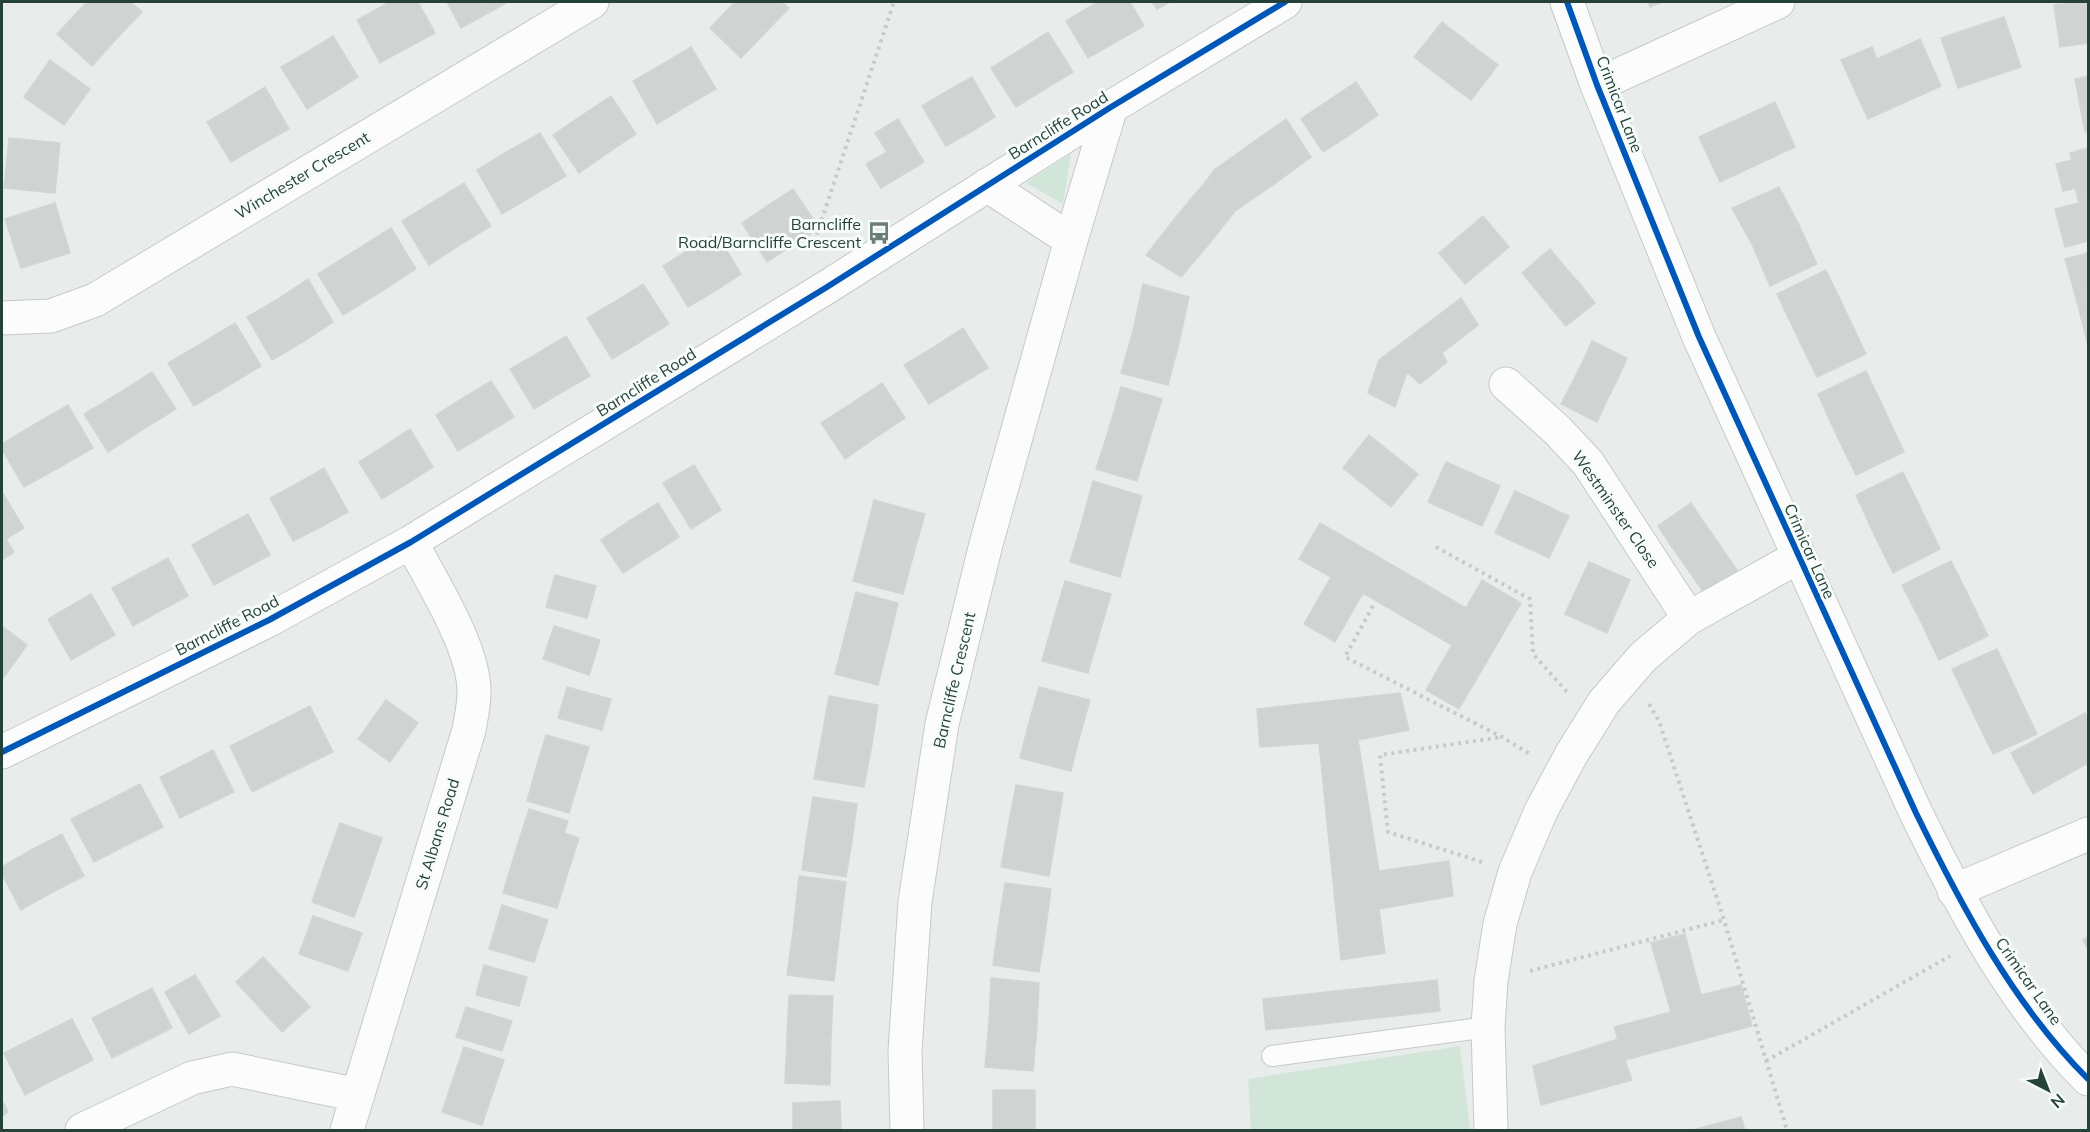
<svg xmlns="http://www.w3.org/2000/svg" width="2090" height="1132" viewBox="0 0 2090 1132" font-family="Mulish,sans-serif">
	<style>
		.green { fill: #d1e6d8 }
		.building { fill: #cfd4d2; stroke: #d1d6d4; stroke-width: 1.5 }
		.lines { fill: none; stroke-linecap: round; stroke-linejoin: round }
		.lane-casing { stroke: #c5cac8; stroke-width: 22 }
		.street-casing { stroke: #c5cac8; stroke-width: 35 }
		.secondary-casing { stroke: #c3cbc8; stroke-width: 35 }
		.path { stroke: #c3ccca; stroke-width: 4; stroke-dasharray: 3 4.5; stroke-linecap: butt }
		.lane { stroke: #fcfcfc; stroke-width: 20 }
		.street { stroke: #fcfcfc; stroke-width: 33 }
		.secondary { stroke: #fcfcfc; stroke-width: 33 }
		.cycleway-casing { stroke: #f7fbf9; stroke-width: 10 }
		.cycleway { stroke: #0057b8; stroke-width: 6 }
		.labels { text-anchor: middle; stroke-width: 6; stroke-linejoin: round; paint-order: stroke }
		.street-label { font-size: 16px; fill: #24423a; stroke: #f7fbf9 }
		.poi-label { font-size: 16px; fill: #24423a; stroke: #f7fbf9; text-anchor: end }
	</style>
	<rect width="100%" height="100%" fill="#e8edeb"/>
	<!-- green -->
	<path class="green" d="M1071,153L1063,204L1026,183Z
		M1460,1046L1470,1130H1251L1248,1079Z"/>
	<!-- building -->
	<path class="building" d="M88,2H131L142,12L119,36L84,5Z
		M390,2H418L435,33L407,48L384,5Z
		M447,2H484L490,12L461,28Z
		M484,2H508L490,12Z
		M736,2H782L789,8L765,33L734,3Z
		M1098,2H1130L1144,26L1116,42L1094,4Z
		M1152,2H1170L1157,9Z
		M1648,2H1663L1650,7Z
		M2088,2V43L2060,47L2054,5Z
		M734,3L765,33L741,58L710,28Z
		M1094,4L1116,42L1088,58L1066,21Z
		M84,5L119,36L92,66L57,34Z
		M384,5L407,48L380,63L357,20Z
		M2004,17L2021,67L1958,88L1941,38Z
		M1442,22L1469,43L1443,79L1414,57Z
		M1048,32L1073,72L1045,89L1020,50Z
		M333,36L358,77L333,93L307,52Z
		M1920,39L1941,86L1868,119L1841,60L1872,47L1877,59Z
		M1469,43L1498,65L1471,100L1443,79Z
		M691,47L716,89L690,104L666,62Z
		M1020,50L1045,89L1016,107L991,68Z
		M307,52L333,93L307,109L281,67Z
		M50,60L90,89L64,125L24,97Z
		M666,62L690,104L657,124L633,81Z
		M2088,76V131L2085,132L2075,79Z
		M972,77L995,117L971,132L947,91Z
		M1356,82L1378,115L1351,134L1329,100Z
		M265,87L289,129L260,145L236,105Z
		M947,91L971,132L946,146L922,106Z
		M611,96L636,134L612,150L587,112Z
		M1329,100L1351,134L1323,152L1301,119Z
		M1775,102L1795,147L1720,182L1699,137Z
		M236,105L260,145L231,162L207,122Z
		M587,112L612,150L579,173L553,135Z
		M898,119L924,162L881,188L866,164L887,152L875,133Z
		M1286,119L1311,157L1273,185L1245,148Z
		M540,133L566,176L534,195L508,151Z
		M9,138L60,143L55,193L4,188Z
		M1245,148L1273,185L1235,211L1207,180L1214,170Z
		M2088,148V192L2077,195L2075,188L2063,191L2056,164L2072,160L2070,153Z
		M508,151L534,195L502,214L477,170Z
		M1207,180L1235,211L1209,244L1176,217Z
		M464,183L491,226L460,245L433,202Z
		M1779,187L1798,223L1752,244L1732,208Z
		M793,189L819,228L793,245L767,206Z
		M2088,192V241L2065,247L2055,209L2079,203L2077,195Z
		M433,202L460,245L429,265L402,221Z
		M55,203L70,253L21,268L5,219Z
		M767,206L793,245L767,262L742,223Z
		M1483,216L1509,247L1465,284L1439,253Z
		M1176,217L1209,244L1181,277L1146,255Z
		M1798,223L1817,264L1770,286L1752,244Z
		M391,228L416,269L379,293L353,252Z
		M716,233L741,274L715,291L690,249Z
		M690,249L715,291L688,307L663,266Z
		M1550,249L1565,267L1537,291L1522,273Z
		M353,252L379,293L343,315L318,274Z
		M2088,253V295L2076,298L2065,259Z
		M1565,267L1580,284L1551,308L1537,291Z
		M1826,270L1846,312L1797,336L1777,294Z
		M308,279L333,322L303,342L278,299Z
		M643,284L669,324L640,342L616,301Z
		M1143,284L1189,297L1179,343L1133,331Z
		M1580,284L1595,303L1566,326L1551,308Z
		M2088,295V345L2076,298Z
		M1461,298L1478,325L1442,353L1447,362L1420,384L1407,372L1395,407L1368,393L1379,360Z
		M278,299L303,342L272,360L247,317Z
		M616,301L640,342L612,359L587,318Z
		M1846,312L1866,354L1817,377L1797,336Z
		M235,323L261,366L228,386L202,343Z
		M963,328L988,368L958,386L934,347Z
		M1133,331L1179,343L1168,385L1121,373Z
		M566,336L590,376L562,392L538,353Z
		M1592,341L1627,358L1618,378L1583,361Z
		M202,343L228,386L194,406L168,363Z
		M934,347L958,386L929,404L904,365Z
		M538,353L562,392L534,409L510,369Z
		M1583,361L1618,378L1607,400L1572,383Z
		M1866,371L1885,411L1836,434L1818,394Z
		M152,372L176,409L142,430L119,393Z
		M491,381L514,417L486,434L463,398Z
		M882,383L905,418L875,438L852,403Z
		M1572,383L1607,400L1597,422L1561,404Z
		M1121,387L1162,399L1148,444L1108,432Z
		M119,393L142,430L108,452L84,414Z
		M463,398L486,434L458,451L436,415Z
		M852,403L875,438L845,459L821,423Z
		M68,405L93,448L60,467L35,424Z
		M1885,411L1904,452L1856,475L1836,434Z
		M35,424L60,467L24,487L2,449V444Z
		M410,429L433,467L408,483L384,446Z
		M1108,432L1148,444L1137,481L1096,469Z
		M1369,435L1418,474L1391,507L1343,468Z
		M384,446L408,483L382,499L359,462Z
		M1446,462L1500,486L1482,526L1428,502Z
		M694,465L721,510L691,529L663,483Z
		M324,468L348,512L321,527L298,483Z
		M1903,472L1921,509L1873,532L1856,495Z
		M1093,481L1142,496L1130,540L1081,525Z
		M298,483L321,527L293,541L270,498Z
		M1515,491L1569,516L1549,558L1495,533Z
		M2,492L24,528L6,539L14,552L2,560Z
		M874,500L925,514L915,549L865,536Z
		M658,503L679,537L651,555L629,521Z
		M1691,503L1703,521L1669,543L1658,526Z
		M1921,509L1940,549L1893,573L1873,532Z
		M248,514L270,555L242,570L220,529Z
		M629,521L651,555L623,573L601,540Z
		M1703,521L1717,541L1684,564L1669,543Z
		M1320,523L1466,608L1482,580L1521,603L1459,709L1426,690L1452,645L1363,593L1335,642L1304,624L1331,577L1299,559Z
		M1081,525L1130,540L1120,577L1070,562Z
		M220,529L242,570L214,585L192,545Z
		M865,536L915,549L903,594L853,581Z
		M1717,541L1737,570L1720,581L1700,553Z
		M1700,553L1720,581L1704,593L1684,564Z
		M168,558L188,596L160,611L140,573Z
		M1951,561L1970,599L1921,622L1902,585Z
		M1589,562L1630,580L1607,633L1565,614Z
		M140,573L160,611L133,626L112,588Z
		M555,575L596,586L587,618L546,607Z
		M1065,581L1111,594L1099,635L1053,622Z
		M856,592L898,603L890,637L847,627Z
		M91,594L115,635L71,660L48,619Z
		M1970,599L1988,636L1939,660L1921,622Z
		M1053,622L1099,635L1088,673L1042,661Z
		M2,626L27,645L2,680Z
		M554,626L600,640L589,675L543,659Z
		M847,627L890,637L878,685L835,674Z
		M1997,649L2018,694L1974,715L1952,669Z
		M567,687L611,699L602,730L558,718Z
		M1039,687L1090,700L1079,739L1028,726Z
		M1400,693L1409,730L1358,740L1379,871L1449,861L1453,896L1379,909L1385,953L1341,960L1319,743L1260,747L1257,709Z
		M2018,694L2037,734L1993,754L1974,715Z
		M829,696L878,705L872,744L822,735Z
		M386,700L418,723L390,762L358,739Z
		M310,706L333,752L294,771L272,725Z
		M2085,713L2088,720V763L2033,794L2011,753Z
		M272,725L294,771L252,792L230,746Z
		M1028,726L1079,739L1071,771L1020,758Z
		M546,735L589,747L580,777L537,765Z
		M822,735L872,744L864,787L814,779Z
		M213,750L234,792L207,805L186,764Z
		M186,764L207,805L180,818L160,777Z
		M537,765L580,777L569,813L527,801Z
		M140,784L163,827L127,845L105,802Z
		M1016,785L1063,793L1057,830L1009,822Z
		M813,797L857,804L852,841L807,835Z
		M105,802L127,845L94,862L71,819Z
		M529,809L568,821L564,833L579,838L569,869L515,853Z
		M1009,822L1057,830L1049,876L1001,867Z
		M340,823L382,838L368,879L325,864Z
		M62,834L84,876L51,893L29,851Z
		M807,835L852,841L846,877L802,870Z
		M29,851L51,893L21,910L2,874V867Z
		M515,853L569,869L557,908L503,893Z
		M325,864L368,879L354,917L312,902Z
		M799,876L846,882L839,937L793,932Z
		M1005,883L1051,889L1045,934L998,927Z
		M502,905L548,920L534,962L489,949Z
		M313,916L362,933L348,971L299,954Z
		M998,927L1045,934L1039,972L993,965Z
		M793,932L839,937L834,981L787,975Z
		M1685,934L1701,995L1741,985L1752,1026L1625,1060L1632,1080L1541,1105L1533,1066L1618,1039L1614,1027L1671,1012L1651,943Z
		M2088,937V949L2083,940Z
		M263,957L310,1007L282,1032L236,982Z
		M484,965L527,977L519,1006L476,995Z
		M195,975L220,1016L189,1034L165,992Z
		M991,978L1039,983L1037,1026L989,1022Z
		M1437,980L1440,1011L1266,1030L1263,999Z
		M152,988L172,1028L142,1043L122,1003Z
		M789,995L833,996L831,1039L787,1038Z
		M122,1003L142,1043L112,1058L92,1018Z
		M466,1007L512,1021L502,1051L456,1037Z
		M72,1019L93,1060L59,1077L38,1036Z
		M989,1022L1037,1026L1033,1071L985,1067Z
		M38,1036L59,1077L25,1095L4,1053Z
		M787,1038L831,1039L830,1085L785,1083Z
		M464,1047L504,1060L493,1092L453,1079Z
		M453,1079L493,1092L482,1125L442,1112Z
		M993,1090H1035V1130H993Z
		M2,1100L8,1112L2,1116Z
		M840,1101L841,1130H793V1103Z
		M1741,1117L1745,1130H1693Z"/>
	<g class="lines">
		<!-- lane casing -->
		<g class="lane-casing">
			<path id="lane" d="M1272,1056L1488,1027"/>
		</g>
		<!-- street casing -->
		<g class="street-casing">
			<path id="street" d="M1597,85L1778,2
				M1071,240L1111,107
				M2,318L51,316L95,300L592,2
				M1506,384L1558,431L1588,463L1689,618
				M2,752L269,620L411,542L827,287L1111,107L1285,2
				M1954,891L2088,834
				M82,1130L192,1078L232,1069L358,1095
				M347,1130L469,730C471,718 474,705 474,693C475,649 432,582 411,542
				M907,1130L905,1051L915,902L942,724L986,544L1071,240L987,185
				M1491,1130L1488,1027L1491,981L1500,924L1515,872L1541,811L1571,755L1604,702L1643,657L1689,618L1798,557"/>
		</g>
		<!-- secondary casing -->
		<g class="secondary-casing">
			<path id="secondary" d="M1567,2L1597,85L1699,337L1916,813C1962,907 2013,1004 2088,1079"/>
		</g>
		<!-- path -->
		<path class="path" d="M819,249L816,237L894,2
			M1436,547L1530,599L1533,654L1568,693
			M1373,606L1345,657L1502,737L1530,754
			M1649,704L1659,721L1724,920L1787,1130
			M1482,862L1388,832L1380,755L1502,737
			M1530,971L1724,920
			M1766,1061L1950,956"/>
		<!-- lane -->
		<use href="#lane" class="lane"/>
		<!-- street -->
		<use href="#street" class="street"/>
		<!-- secondary -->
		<use href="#secondary" class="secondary"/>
		<!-- cycleway casing -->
		<g class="cycleway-casing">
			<path id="cycleway" d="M1567,2L1597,85L1699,337L1916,813C1962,907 2013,1004 2088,1079
				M2,752L269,620L411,542L827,287L1111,107L1285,2"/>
		</g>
		<!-- cycleway -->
		<use href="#cycleway" class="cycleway"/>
	</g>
	<!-- icons -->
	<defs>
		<g id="bus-bare" transform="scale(1.8)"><path d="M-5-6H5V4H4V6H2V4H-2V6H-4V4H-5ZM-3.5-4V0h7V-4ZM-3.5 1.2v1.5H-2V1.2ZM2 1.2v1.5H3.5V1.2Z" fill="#697e78" stroke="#f7fbf9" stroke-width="2.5" paint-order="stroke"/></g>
	</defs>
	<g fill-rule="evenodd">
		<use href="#bus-bare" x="879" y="233"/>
	</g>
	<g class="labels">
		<!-- street labels -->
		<g class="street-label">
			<text transform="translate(1620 104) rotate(69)" y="6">Crimicar Lane</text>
			<text transform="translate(1058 125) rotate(-32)" y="6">Barncliffe Road</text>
			<text transform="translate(302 175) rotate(-31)" y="6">Winchester Crescent</text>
			<text transform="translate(646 382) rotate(-32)" y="6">Barncliffe Road</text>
			<text transform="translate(1616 509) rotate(55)" y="6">Westminster Close</text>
			<text transform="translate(1810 551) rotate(66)" y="6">Crimicar Lane</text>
			<text transform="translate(227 625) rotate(-27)" y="6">Barncliffe Road</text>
			<text transform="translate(954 680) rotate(-77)" y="6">Barncliffe Crescent</text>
			<text transform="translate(437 834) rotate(-73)" y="6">St Albans Road</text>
			<text transform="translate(2029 981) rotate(55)" y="6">Crimicar Lane</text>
		</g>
		<!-- poi labels -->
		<g class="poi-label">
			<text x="861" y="230">Barncliffe<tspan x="861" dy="18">Road/Barncliffe Crescent</tspan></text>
		</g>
	</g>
	<!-- border -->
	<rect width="2090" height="1132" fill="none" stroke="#24423a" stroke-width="6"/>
	<!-- north arrow -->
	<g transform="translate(2048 1090) rotate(138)" stroke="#f7fbf9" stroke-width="4.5" paint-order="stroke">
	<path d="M0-4.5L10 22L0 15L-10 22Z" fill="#24423a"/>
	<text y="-9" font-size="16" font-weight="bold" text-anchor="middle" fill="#24423a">N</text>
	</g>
</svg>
